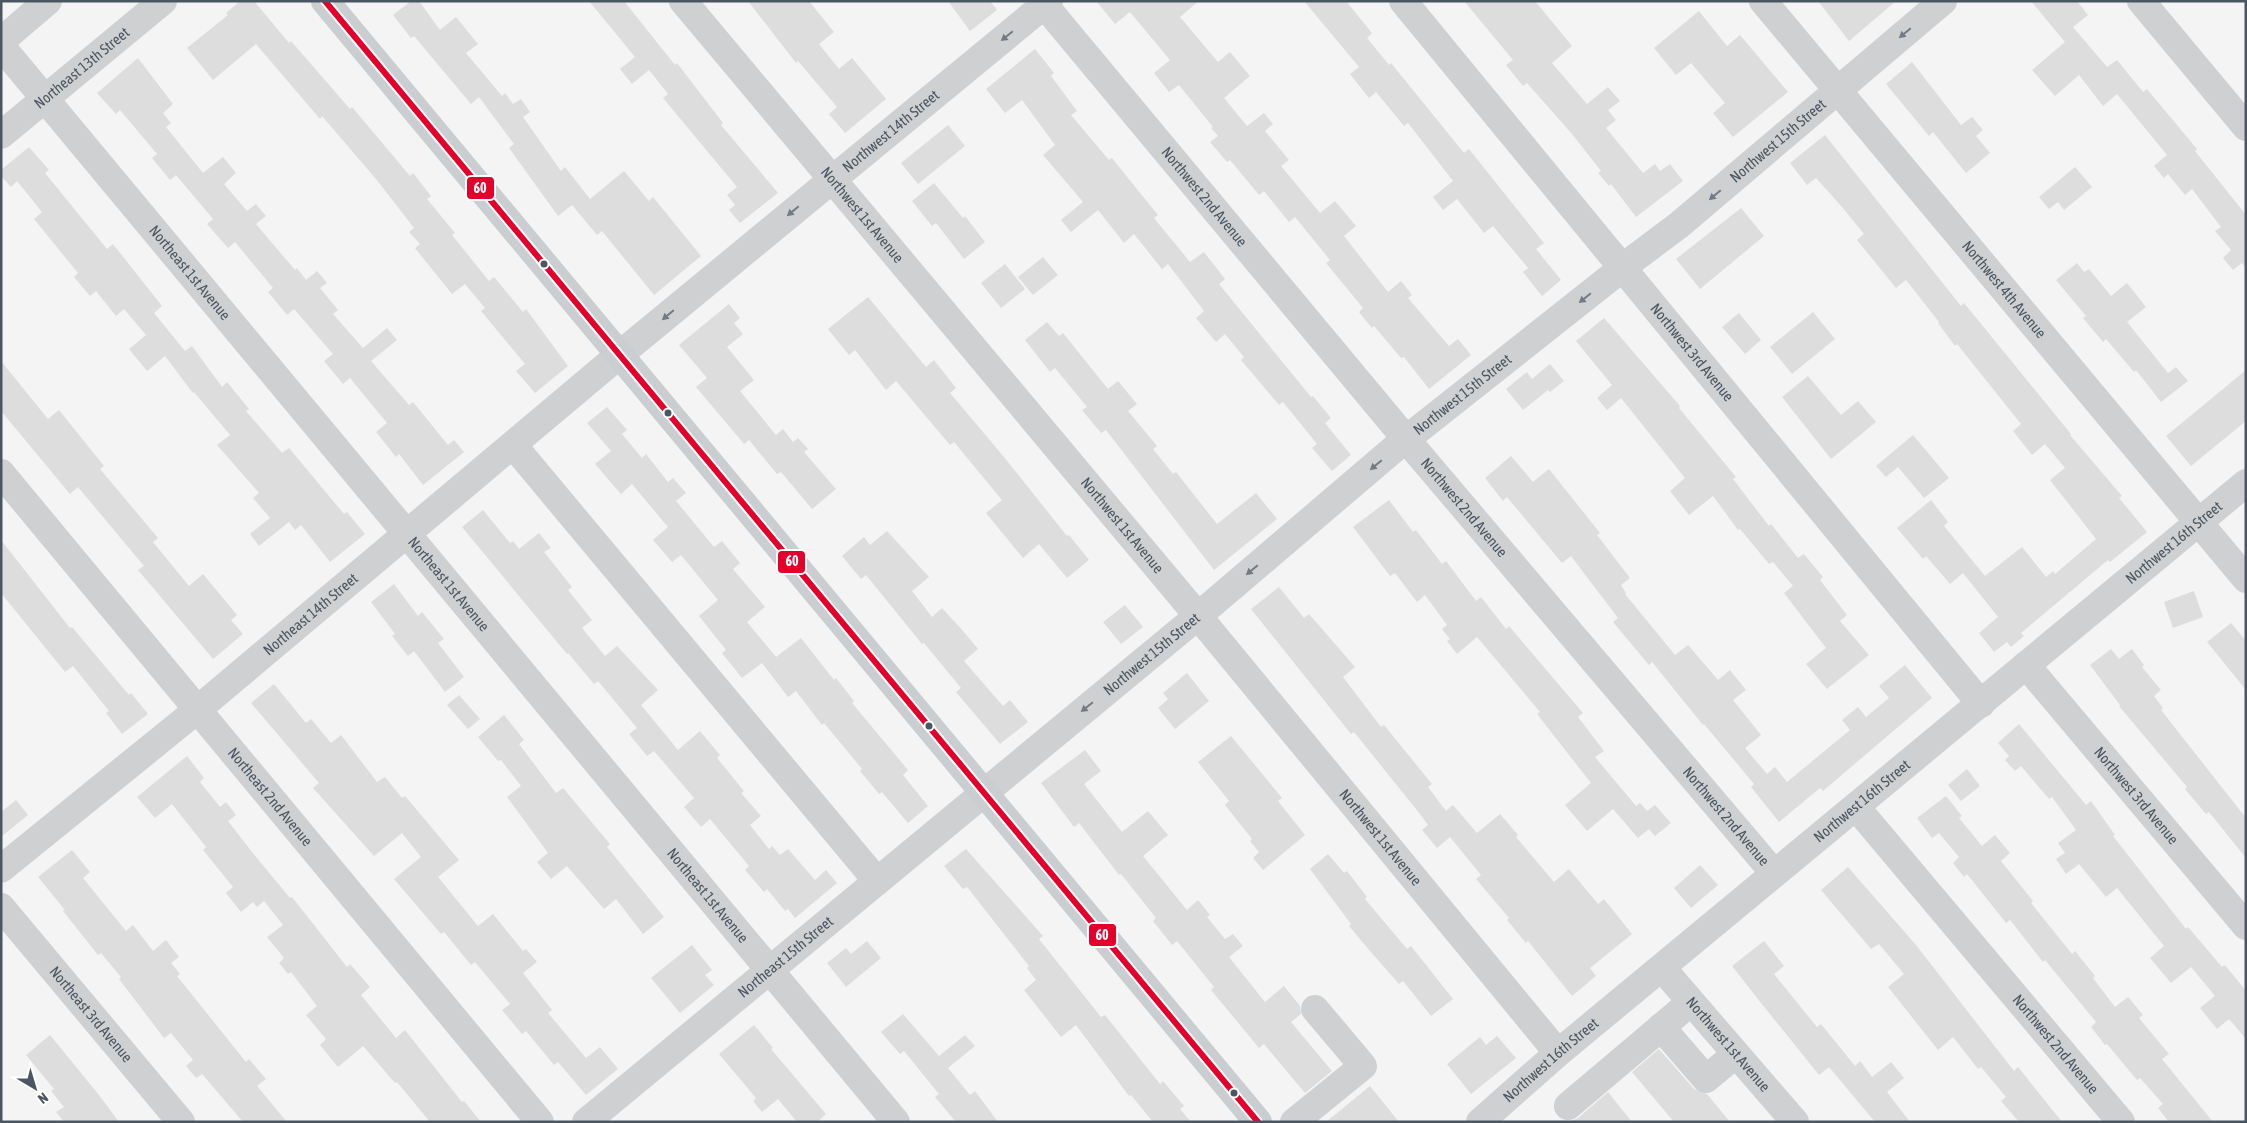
<svg xmlns="http://www.w3.org/2000/svg" width="2247" height="1123" viewBox="0 0 2247 1123" font-family="'Asap Condensed',sans-serif">
	<style>
		.building { fill: #ddddde }
		.lines { fill: none; stroke-linecap: round; stroke-linejoin: round }
		.minor { stroke: #ced0d2; stroke-width: 28 }
		.major { stroke: #caced1; stroke-width: 28 }
		.bus-1-casing { stroke: #fff; stroke-width: 10 }
		.bus-1 { stroke: #e4002b; stroke-width: 6 }
		.oneway { fill: #727b83 }
		.bus-dot { fill: #4a5661; stroke: #fff; stroke-width: 2 }
		.labels { text-anchor: middle; stroke-width: 4; stroke-linejoin: round; paint-order: stroke }
		.street-label { font-size: 15px; fill: #4a5661; stroke: #fff }
		.line-badge { stroke: #fff; stroke-width: 2 }
		.badge-label { font-size: 14px; text-anchor: middle; font-weight: bold; fill: #fff }
	</style>
	<rect width="100%" height="100%" fill="#f4f4f4"/>
	<!-- building -->
	<path class="building" d="M240,1H254L289,43L291,41L350,109L352,107L410,176L413,173L431,196L427,199L455,233L452,235L489,281L494,277L523,312L526,309L568,366L535,393L516,371L525,364L481,311L485,308L465,284L452,294L415,248L420,244L409,232L414,228L376,179L322,116L320,119L256,44L213,80L187,48L228,15L226,13Z
		M411,1H419L440,30L456,17L478,44L466,53L502,96L505,93L513,104L521,99L530,112L523,117L561,171L565,167L590,199L624,171L649,201L653,197L701,256L654,295L602,231L597,235L572,205L558,216L509,148L514,144L479,97L471,104L414,36L411,38L393,15Z
		M589,1H624L675,65L677,63L723,123L721,125L778,193L740,223L729,210L735,205L727,195L737,187L663,98L668,94L649,70L632,84L620,69L635,57Z
		M748,1H809L834,32L819,44L839,69L852,58L886,99L845,133L829,114L837,107L798,61L796,63Z
		M948,1H990L997,10L970,31Z
		M1096,1H1199L1180,17L1218,62L1230,52L1250,76L1224,98L1247,126L1264,113L1273,124L1265,131L1289,160L1281,166L1320,213L1335,201L1356,226L1344,236L1388,292L1401,281L1412,295L1408,298L1449,346L1458,339L1471,355L1429,389L1404,357L1401,358L1374,326L1372,328L1359,312L1363,308L1326,263L1330,260L1295,217L1289,222L1264,191L1259,195L1230,160L1227,162L1210,142L1218,136L1211,128L1213,127L1179,85L1169,92L1154,73L1170,60L1130,12L1115,24Z
		M1304,1H1346L1372,33L1367,38L1389,65L1391,63L1464,153L1469,149L1544,243L1536,249L1561,280L1542,296L1523,272L1528,268L1493,226L1484,233L1457,199L1443,210L1433,197L1453,181L1408,123L1404,126L1376,92L1369,98L1350,74L1359,67Z
		M1464,1H1535L1572,46L1552,63L1587,104L1608,87L1620,101L1608,110L1616,120L1606,128L1643,173L1655,164L1660,171L1670,164L1683,181L1636,217L1611,184L1609,186L1598,173L1601,171L1572,134L1527,83L1523,86L1506,65L1513,60Z
		M1818,1H1896L1849,41Z
		M2031,1H2077L2088,15L2073,27L2107,67L2117,60L2143,92L2147,89L2197,149L2195,151L2246,215V268L2242,263L2233,270L2223,258L2231,250L2215,231L2221,227L2192,189L2185,195L2168,174L2164,178L2154,166L2167,155L2117,94L2103,106L2079,75L2055,96L2032,70L2065,42Z
		M1699,11L1727,46L1740,35L1788,92L1733,137L1713,113L1725,103L1691,63L1676,75L1654,48Z
		M1035,49L1054,73L1051,76L1077,111L1071,115L1109,160L1112,158L1132,183L1158,215L1154,218L1190,262L1204,252L1225,279L1219,284L1311,397L1313,396L1331,418L1325,423L1351,455L1332,471L1312,448L1317,444L1283,402L1279,405L1241,360L1244,357L1225,334L1216,342L1196,318L1204,311L1168,264L1162,269L1134,234L1124,243L1098,210L1071,232L1061,220L1083,202L1043,155L1055,145L1022,100L1005,113L986,89Z
		M138,58L173,104L163,113L171,123L166,127L203,173L223,157L236,173L224,184L247,211L256,204L266,216L256,224L295,270L297,268L306,280L317,271L327,283L320,288L338,310L333,314L363,348L387,328L397,340L371,361L409,405L413,402L448,445L454,440L464,452L423,485L399,454L396,457L376,432L387,423L350,378L343,384L324,361L333,354L294,309L287,315L268,292L273,288L235,242L228,248L207,224L213,219L176,175L170,180L152,158L157,154L120,110L116,114L97,93Z
		M1912,62L1961,125L1972,117L1983,130L1976,136L1990,153L1966,173L1933,132L1929,136L1886,84Z
		M948,125L965,146L918,184L901,163Z
		M1825,135L1961,306L1964,303L2071,434L2070,435L2122,496L2119,498L2147,532L2110,562L2108,560L2021,633L2024,636L2011,647L2007,642L1994,652L1979,633L1998,617L1963,573L1950,584L1926,556L1923,559L1897,528L1931,500L1948,522L1944,526L1985,576L2022,547L2046,577L2053,571L2055,574L2096,539L2050,480L2065,468L2045,444L2032,455L2013,431L2021,424L1957,344L1955,346L1938,323L1939,322L1906,280L1896,288L1857,240L1864,234L1842,207L1816,178L1807,185L1790,163Z
		M29,147L49,170L45,173L107,249L113,244L162,306L154,313L185,351L192,346L222,387L227,382L249,409L246,411L282,453L289,448L344,514L347,512L365,534L330,562L301,525L295,530L289,522L259,546L250,534L270,518L253,498L259,493L217,445L230,435L194,392L193,393L165,356L147,371L129,349L146,335L124,309L116,316L96,291L90,296L74,277L78,273L34,219L42,212L17,181L11,187L1,176V170Z
		M2075,167L2092,187L2064,210L2058,202L2049,209L2039,197Z
		M934,183L963,218L965,216L985,242L964,259L936,223L932,226L912,201Z
		M1741,208L1764,236L1700,289L1676,259Z
		M1043,257L1058,275L1033,295L1018,277Z
		M2077,263L2084,272L2089,269L2111,296L2127,283L2146,307L2127,322L2168,373L2176,367L2188,381L2161,402L2136,370L2134,372L2106,339L2103,342L2083,318L2086,316L2056,280Z
		M1005,264L1025,289L1001,308L981,283Z
		M868,297L926,367L934,360L956,388L950,393L1004,457L1067,536L1069,535L1089,560L1067,578L1039,544L1023,558L986,513L1002,500L954,442L950,445L896,381L886,390L855,350L849,355L828,329Z
		M729,304L740,318L734,323L743,334L727,347L754,380L740,391L776,435L783,429L793,442L798,438L808,449L804,452L836,489L812,509L781,472L777,474L749,440L744,444L696,387L707,378L679,345Z
		M1813,312L1835,339L1792,374L1770,347Z
		M1739,313L1761,340L1745,354L1722,327Z
		M1604,318L1680,406L1679,408L1736,477L1733,479L1769,526L1771,524L1798,558L1804,554L1823,577L1820,580L1847,615L1840,621L1869,655L1827,689L1806,664L1826,648L1784,593L1793,586L1773,562L1769,564L1740,529L1738,530L1713,496L1689,515L1670,491L1685,478L1621,398L1607,410L1597,398L1612,385L1576,341Z
		M1047,322L1059,336L1063,333L1108,389L1118,381L1137,404L1128,411L1157,446L1153,449L1173,474L1176,472L1217,524L1256,493L1277,519L1214,570L1106,430L1101,433L1082,410L1087,407L1055,368L1050,372L1025,340Z
		M1,361L48,419L59,410L104,466L100,469L158,538L153,542L189,586L203,574L237,615L231,620L243,634L213,659L138,570L144,566L78,487L70,494L1,411Z
		M1550,364L1564,381L1550,392L1548,390L1523,410L1506,389L1527,372L1532,379Z
		M2246,370V421L2191,466L2166,436Z
		M1808,376L1841,415L1858,401L1876,422L1831,459L1782,397Z
		M607,407L627,430L622,434L642,458L646,454L668,482L673,478L686,493L676,501L714,547L722,541L740,563L733,569L765,607L747,622L776,657L801,638L834,680L836,678L854,701L852,703L908,770L903,775L928,806L908,823L882,792L879,794L860,771L862,769L824,723L822,725L796,691L788,697L762,663L742,678L722,653L726,650L699,616L718,600L681,555L672,562L653,540L668,527L632,484L621,494L595,464L611,451L587,423Z
		M1913,435L1949,478L1924,498L1898,467L1886,477L1876,466Z
		M1511,456L1533,482L1549,469L1600,533L1597,535L1630,578L1621,585L1626,593L1625,594L1675,655L1688,645L1718,680L1730,670L1746,690L1733,700L1761,735L1745,748L1767,774L1775,767L1787,782L1850,730L1842,720L1858,707L1866,717L1889,698L1879,686L1905,665L1932,698L1823,791L1820,788L1779,822L1751,787L1754,784L1704,724L1703,725L1652,662L1649,665L1613,622L1618,618L1571,556L1562,563L1507,497L1503,501L1485,478Z
		M1389,500L1413,532L1416,530L1442,564L1446,561L1476,601L1481,597L1506,629L1509,626L1583,713L1578,717L1604,751L1595,757L1636,806L1640,803L1647,811L1655,805L1671,823L1655,836L1649,829L1638,838L1613,809L1587,831L1565,805L1591,783L1537,714L1540,712L1477,637L1457,654L1447,641L1450,639L1442,629L1447,625L1425,595L1417,602L1395,573L1390,576L1353,527Z
		M483,510L510,543L513,541L519,549L539,533L551,548L544,552L572,587L568,590L592,620L582,628L605,656L617,646L658,690L641,705L678,750L700,731L720,755L717,758L744,791L741,793L761,816L750,825L769,849L772,846L780,855L788,849L815,880L826,870L837,883L795,918L788,909L785,911L767,889L764,892L745,870L749,866L710,819L701,827L684,807L694,798L654,751L647,756L629,734L637,728L598,681L594,684L568,653L567,654L462,527Z
		M887,531L929,577L912,591L932,617L942,608L963,631L978,649L964,661L1003,706L1010,700L1028,722L1000,744L956,692L961,688L924,643L922,644L866,575L861,579L842,556L864,537L870,545Z
		M1,540L70,628L72,627L129,695L131,693L148,714L122,734L106,713L109,711L73,666L65,672L1,593Z
		M394,584L418,616L422,612L444,639L438,643L464,677L445,692L414,651L408,656L392,636L395,634L371,602Z
		M1279,587L1304,618L1309,614L1355,667L1343,677L1381,727L1384,725L1432,784L1428,787L1446,811L1453,805L1477,833L1500,814L1518,835L1516,837L1554,882L1569,869L1598,904L1604,899L1632,934L1590,968L1596,976L1572,996L1528,941L1526,943L1507,920L1509,918L1476,879L1481,875L1450,837L1437,848L1422,830L1428,825L1420,814L1354,732L1351,734L1251,609Z
		M2194,591L2203,617L2173,628L2164,602Z
		M1125,605L1143,627L1121,644L1103,622Z
		M2231,623L2246,641V690L2207,642Z
		M2111,649L2119,659L2132,649L2144,665L2142,667L2161,690L2154,696L2163,708L2161,710L2246,818V858L2209,812L2206,814L2185,789L2187,787L2119,706L2120,705L2090,665Z
		M1187,673L1209,701L1175,729L1158,708L1168,699L1163,693Z
		M274,684L306,723L311,719L331,743L341,735L377,782L385,777L402,798L405,796L459,860L438,877L478,926L493,914L523,951L526,949L537,962L523,973L552,1010L548,1013L586,1058L600,1047L618,1069L586,1095L558,1062L554,1065L526,1031L522,1034L502,1010L510,1004L475,962L471,965L444,932L441,934L394,879L421,857L402,833L374,856L313,788L319,783L251,703Z
		M459,695L480,719L468,729L447,705Z
		M504,715L524,740L519,744L556,793L563,788L610,844L607,847L664,917L643,934L616,899L604,909L567,866L551,879L537,862L548,853L507,797L521,786L501,760L498,761L478,737Z
		M2019,724L2086,805L2091,801L2115,835L2113,836L2186,929L2188,927L2222,967L2225,965L2246,991V1039L2229,1019L2217,1029L2200,1008L2215,996L2191,967L2171,983L2150,958L2164,946L2117,888L2106,897L2079,864L2066,874L2056,859L2065,853L2058,843L2076,830L2052,797L2049,799L2021,766L2015,771L2005,760L2009,756L1998,743Z
		M1231,736L1282,798L1278,801L1305,835L1263,870L1253,858L1259,852L1250,841L1252,839L1225,805L1229,801L1198,762Z
		M1085,750L1101,771L1084,784L1122,832L1148,811L1168,835L1143,856L1187,910L1198,900L1210,915L1207,917L1225,939L1233,934L1243,946L1229,957L1265,1002L1284,986L1300,1006L1301,1014L1291,1022L1332,1071L1305,1093L1264,1044L1259,1048L1211,990L1214,987L1177,941L1172,945L1153,921L1156,918L1121,874L1119,875L1079,823L1074,827L1041,783Z
		M187,756L204,778L200,782L220,807L226,802L236,815L228,821L252,852L290,898L292,897L347,967L350,964L370,987L361,995L396,1038L405,1030L462,1102L464,1101L481,1122H430L397,1082L395,1083L363,1046L338,1067L320,1045L326,1039L306,1015L317,1006L291,972L288,974L279,963L284,958L267,937L283,925L264,901L257,907L253,902L241,912L226,893L233,887L203,850L206,847L172,804L155,818L137,797Z
		M1967,769L1980,786L1961,801L1948,785Z
		M1946,796L1962,816L1959,818L1982,846L1995,835L2010,853L2001,861L2033,901L2031,903L2072,954L2075,951L2095,976L2093,978L2115,1007L2128,997L2143,1015L2139,1018L2169,1054L2162,1059L2213,1122H2169L2158,1108L2163,1104L2140,1078L2137,1080L2107,1044L2105,1045L2091,1027L2096,1022L2045,960L2043,962L2010,920L2006,923L1967,874L1964,877L1953,863L1959,857L1939,833L1932,838L1917,818Z
		M16,800L28,815L1,837V812Z
		M966,849L1043,936L1039,939L1101,1017L1105,1015L1160,1084L1163,1081L1184,1106L1180,1109L1191,1122H1153L1131,1095L1129,1096L1076,1025L1061,1037L1024,990L1036,980L1027,968L1029,966L967,887L963,889L944,866Z
		M72,850L90,872L83,878L126,931L133,925L153,951L166,940L179,957L171,963L180,974L177,976L246,1062L249,1059L266,1079L257,1086L287,1122H243L202,1074L196,1078L186,1066L193,1060L171,1033L164,1038L119,979L121,977L101,953L98,955L63,911L65,910L38,877Z
		M1328,854L1344,873L1347,871L1367,897L1365,899L1407,949L1411,946L1453,999L1431,1016L1403,981L1399,984L1370,951L1349,926L1351,924L1310,869Z
		M1700,865L1718,885L1691,908L1674,888Z
		M1848,867L1916,945L2014,1071L2018,1067L2062,1122H2019L2001,1101L2006,1097L1981,1067L1978,1069L1953,1037L1938,1050L1888,987L1904,974L1879,944L1871,949L1821,890Z
		M867,941L881,958L846,987L827,963L846,948L851,954Z
		M1764,941L1784,966L1774,974L1817,1027L1821,1024L1855,1066L1860,1061L1872,1077L1891,1062L1904,1078L1887,1092L1910,1122H1875L1829,1067L1819,1075L1761,1003L1732,966Z
		M692,945L712,970L705,975L714,985L680,1013L651,978Z
		M903,1014L939,1056L965,1035L975,1046L948,1068L970,1095L975,1091L998,1122H956L935,1097L939,1094L904,1051L900,1054L881,1032Z
		M754,1025L773,1048L771,1049L826,1114L817,1122H797L778,1099L762,1112L753,1101L756,1098L719,1054Z
		M50,1035L99,1095L119,1122H64L56,1112L64,1107L51,1091L54,1089L26,1055Z
		M1497,1036L1516,1058L1471,1094L1447,1064L1480,1037L1486,1045Z
		M1659,1049L1694,1089L1707,1094L1730,1122H1674L1632,1072Z
		M1370,1086L1399,1122H1326Z
		M1608,1092L1632,1122H1569L1578,1118Z"/>
	<g class="lines">
		<!-- minor -->
		<g class="minor">
			<path id="s1" d="M683,1L1198,616L1558,1053"/>
			<path id="s2" d="M1041,1L1416,451L1774,873"/>
			<path id="s3" d="M1403,1L1981,704"/>
			<path id="s4" d="M1763,1L2246,579"/>
			<path d="M2141,1L2246,127"/>
			<path d="M1,41L48,1"/>
			<path id="s5" d="M1,46L896,1122"/>
			<path id="s6" d="M1,135L163,1"/>
			<path d="M513,445L877,881"/>
			<path id="s7" d="M1,473L540,1122"/>
			<path id="s8" d="M2026,665L2246,926"/>
			<path id="s9" d="M1856,807L2121,1122"/>
			<path id="s10" d="M1,869L197,710L618,356L1049,1"/>
			<path id="s11" d="M1,907L181,1122"/>
			<path id="s12" d="M1662,968L1795,1122"/>
			<path d="M1661,1027L1706,1079L1736,1054"/>
			<path d="M1568,1106L1691,1002"/>
			<path id="s13" d="M586,1122L1198,616L1395,448L1635,258L1679,225L1943,1"/>
			<path d="M1294,1122L1363,1066L1315,1009"/>
			<path id="s14" d="M1480,1122L1558,1053L2246,483"/>
		</g>
		<!-- major -->
		<path class="major" d="M325,1L1258,1122"/>
		<!-- bus-1 casing -->
		<g class="bus-1-casing">
			<path id="bus-1" d="M325,1L1258,1122"/>
		</g>
		<!-- bus-1 -->
		<use href="#bus-1" class="bus-1"/>
	</g>
	<!-- one-way arrows -->
	<defs><path id="oneway-solid" d="M-6-.8H1V-3.2L6.5 0L1 3.2V.8H-6Z" transform="scale(1.25)"/></defs>
	<g class="oneway">
		<use href="#oneway-solid" transform="translate(1905 33) rotate(140)"/>
		<use href="#oneway-solid" transform="translate(1007 36) rotate(141)"/>
		<use href="#oneway-solid" transform="translate(1715 195) rotate(140)"/>
		<use href="#oneway-solid" transform="translate(793 211) rotate(140)"/>
		<use href="#oneway-solid" transform="translate(1585 298) rotate(141)"/>
		<use href="#oneway-solid" transform="translate(668 315) rotate(140)"/>
		<use href="#oneway-solid" transform="translate(1376 465) rotate(140)"/>
		<use href="#oneway-solid" transform="translate(1252 570) rotate(140)"/>
		<use href="#oneway-solid" transform="translate(1087 707) rotate(141)"/>
	</g>
	<!-- markers -->
	<g class="bus-dot">
		<circle cx="544" cy="264" r="4.5"/>
		<circle cx="668" cy="413" r="4.5"/>
		<circle cx="929" cy="726" r="4.5"/>
		<circle cx="1234" cy="1093" r="4.5"/>
	</g>
	<g class="labels">
		<!-- street labels -->
		<g class="street-label">
			<text dy="5" stroke="none"><textPath href="#s6" startOffset="105">Northeast 13th Street</textPath></text>
			<text dy="5" stroke="none"><textPath href="#s10" startOffset="1156">Northwest 14th Street</textPath></text>
			<text dy="5" stroke="none"><textPath href="#s13" startOffset="1544">Northwest 15th Street</textPath></text>
			<text dy="5" stroke="none"><textPath href="#s2" startOffset="255">Northwest 2nd Avenue</textPath></text>
			<text dy="5" stroke="none"><textPath href="#s1" startOffset="279">Northwest 1st Avenue</textPath></text>
			<text dy="5" stroke="none"><textPath href="#s5" startOffset="295">Northeast 1st Avenue</textPath></text>
			<text dy="5" stroke="none"><textPath href="#s4" startOffset="376">Northwest 4th Avenue</textPath></text>
			<text dy="5" stroke="none"><textPath href="#s3" startOffset="455">Northwest 3rd Avenue</textPath></text>
			<text dy="5" stroke="none"><textPath href="#s13" startOffset="1139">Northwest 15th Street</textPath></text>
			<text dy="5" stroke="none"><textPath href="#s2" startOffset="660">Northwest 2nd Avenue</textPath></text>
			<text dy="5" stroke="none"><textPath href="#s1" startOffset="684">Northwest 1st Avenue</textPath></text>
			<text dy="5" stroke="none"><textPath href="#s14" startOffset="904">Northwest 16th Street</textPath></text>
			<text dy="5" stroke="none"><textPath href="#s5" startOffset="700">Northeast 1st Avenue</textPath></text>
			<text dy="5" stroke="none"><textPath href="#s10" startOffset="401">Northeast 14th Street</textPath></text>
			<text dy="5" stroke="none"><textPath href="#s13" startOffset="734">Northwest 15th Street</textPath></text>
			<text dy="5" stroke="none"><textPath href="#s8" startOffset="171">Northwest 3rd Avenue</textPath></text>
			<text dy="5" stroke="none"><textPath href="#s7" startOffset="421">Northeast 2nd Avenue</textPath></text>
			<text dy="5" stroke="none"><textPath href="#s14" startOffset="499">Northwest 16th Street</textPath></text>
			<text dy="5" stroke="none"><textPath href="#s2" startOffset="1065">Northwest 2nd Avenue</textPath></text>
			<text dy="5" stroke="none"><textPath href="#s1" startOffset="1089">Northwest 1st Avenue</textPath></text>
			<text dy="5" stroke="none"><textPath href="#s5" startOffset="1105">Northeast 1st Avenue</textPath></text>
			<text dy="5" stroke="none"><textPath href="#s13" startOffset="259">Northeast 15th Street</textPath></text>
			<text dy="5" stroke="none"><textPath href="#s11" startOffset="140">Northeast 3rd Avenue</textPath></text>
			<text dy="5" stroke="none"><textPath href="#s12" startOffset="101">Northwest 1st Avenue</textPath></text>
			<text dy="5" stroke="none"><textPath href="#s9" startOffset="310">Northwest 2nd Avenue</textPath></text>
			<text dy="5" stroke="none"><textPath href="#s14" startOffset="94">Northwest 16th Street</textPath></text>
		</g>
	</g>
	<g class="line-badge">
		<rect x="466" y="176" width="29" height="24" rx="5" fill="#e4002b"/>
		<rect x="777" y="550" width="29" height="24" rx="5" fill="#e4002b"/>
		<rect x="1088" y="923" width="29" height="24" rx="5" fill="#e4002b"/>
	</g>
	<g class="badge-label">
		<text x="480" y="193">60</text>
		<text x="792" y="566">60</text>
		<text x="1102" y="940">60</text>
	</g>
	<!-- border -->
	<rect width="2247" height="1123" fill="none" stroke="#4a5661" stroke-width="5"/>
	<!-- north arrow -->
	<g transform="translate(35 1088) rotate(142)" stroke="#ffffff" stroke-width="4" paint-order="stroke">
	<path d="M0-4L9 19L0 12L-9 19Z" fill="#4a5661"/>
	<text y="-8" font-size="14" font-weight="bold" text-anchor="middle" fill="#4a5661">N</text>
	</g>
</svg>
